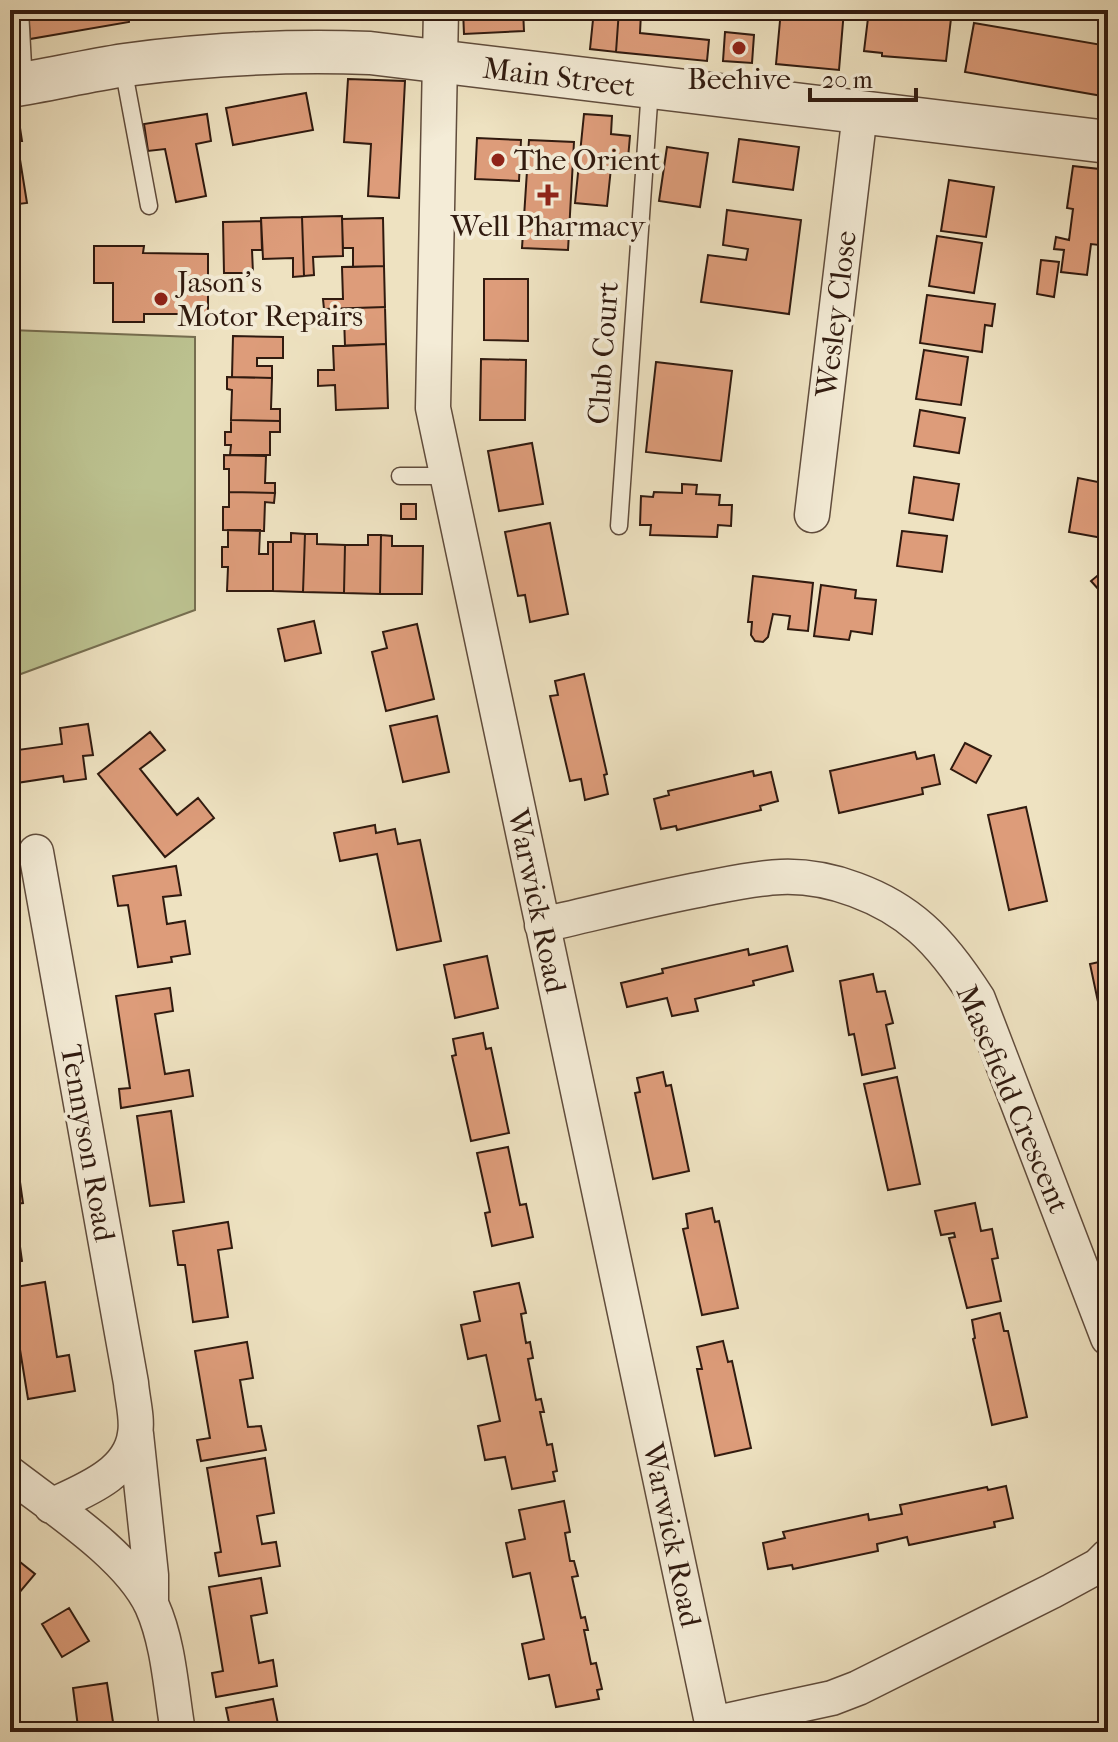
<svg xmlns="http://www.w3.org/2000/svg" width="1118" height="1742" viewBox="0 0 1118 1742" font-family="'IM FELL French Canon',serif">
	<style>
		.green { fill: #bcc290; stroke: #766e50; stroke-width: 2 }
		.building { fill: #dd9c7a; stroke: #301a0f; stroke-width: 2 }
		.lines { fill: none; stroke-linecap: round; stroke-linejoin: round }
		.service-casing { stroke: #604c3c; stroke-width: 19 }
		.minor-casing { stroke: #604c3c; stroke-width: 37 }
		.tertiary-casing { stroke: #604c3c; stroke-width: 45 }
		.service { stroke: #f4ecd7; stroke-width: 16 }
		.minor { stroke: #f4ecd7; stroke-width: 34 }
		.tertiary { stroke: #f4ecd7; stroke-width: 42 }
		.poi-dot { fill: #8f2418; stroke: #f4ecd7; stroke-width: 3 }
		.labels { text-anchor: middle; stroke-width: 8; stroke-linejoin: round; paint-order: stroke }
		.street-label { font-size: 30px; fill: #301a0f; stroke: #f4ecd7 }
		.poi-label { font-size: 30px; fill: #301a0f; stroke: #f4ecd7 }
	</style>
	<rect width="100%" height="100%" fill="#eee2c1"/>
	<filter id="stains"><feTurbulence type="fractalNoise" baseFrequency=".0025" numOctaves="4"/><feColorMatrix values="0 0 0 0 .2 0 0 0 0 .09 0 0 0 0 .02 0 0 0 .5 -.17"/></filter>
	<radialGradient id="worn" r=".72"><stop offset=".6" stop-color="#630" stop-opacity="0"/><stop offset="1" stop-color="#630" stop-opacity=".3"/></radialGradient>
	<!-- green -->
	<path class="green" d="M10,330L195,337V610L10,678Z"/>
	<!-- building -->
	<path class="building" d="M28,10H129V22L30,39Z
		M263,10H373L264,15Z
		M463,10H523L524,31L464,34Z
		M594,10H619L616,52L590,49Z
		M619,10H648V12L641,13L640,33L709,40L707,61L616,52Z
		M781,10L827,13V10H844L839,70L776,64Z
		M869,10H952L946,61L882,56V53L864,51Z
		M974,23L1108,46V97L965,72Z
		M725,32L754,35L752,63L723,61Z
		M348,79L405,81L399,198L368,196L371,144L344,142Z
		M306,93L313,130L233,145L226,108Z
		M207,114L211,141L196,144L206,196L176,202L165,149L148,151L144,124Z
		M584,114L612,116L611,134L630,136L627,170L611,168L607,206L575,203Z
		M18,115L22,141H17L27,203L10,205V117Z
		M477,138L521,140L519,181L475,179Z
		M739,139L799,147L793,190L733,182Z
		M529,140L574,142L568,250L522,248Z
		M667,147L708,153L700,207L659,201Z
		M1073,166L1108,170V246L1091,244L1087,275L1061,272L1064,250L1054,249L1056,237L1069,240L1073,209L1067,208Z
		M949,180L994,187L986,237L941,231Z
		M727,210L801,220L789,314L701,302L708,255L746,260L748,249L723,245Z
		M342,216L343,256L313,257L314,275L304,276L302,217Z
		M302,217L304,276L293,277V258L263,259L261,218Z
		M383,218L384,266L353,267V248H343L342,219Z
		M261,221L262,250H252L253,273H224L223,222Z
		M937,236L982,243L974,293L929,286Z
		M94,246H144L143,253L208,254V314H144V322H113V283H94Z
		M1041,260L1059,262L1054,297L1037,294Z
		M384,266L385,307L324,309L323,299H343L342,267Z
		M484,279H528V341L484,340Z
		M927,295L995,304L992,326L985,325L982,352L920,343Z
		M385,307L386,344L345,346L344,317L324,318V309Z
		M233,336L283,337V358H257V366H272V378L232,377Z
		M386,344L388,408L336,410L335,385L318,386V370H334L333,346Z
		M924,350L968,357L961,405L916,399Z
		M481,359L526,360L525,420H480Z
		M656,362L732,371L721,461L646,452Z
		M11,377L13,464H10V378Z
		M227,377L272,378L271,409H280V421L231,420L232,390L227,389Z
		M920,410L965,418L959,453L914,446Z
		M231,420L280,421V432H270V455H230L231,445H225V432H231Z
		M532,443L543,504L499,511L488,451Z
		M224,455L266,456L265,483H275V493L229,492V469H224Z
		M914,477L959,484L953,520L909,513Z
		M1078,478L1108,484V539L1069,532Z
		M682,484L697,485L696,494L720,495L719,505H732L731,526L718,525L717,537L650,535L651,525H640L641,496L653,497L654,492L682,493Z
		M229,492L275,493L274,503L265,502L264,531L223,530V507H229Z
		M401,504H416V519H401Z
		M550,523L568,614L530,622L525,595L518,596L505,532Z
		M228,530H260L259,554H268V542H273V591H227L228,567H222V547H228Z
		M902,531L947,536L942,572L897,566Z
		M291,533L305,534L303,592L273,591V542H291Z
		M305,534H317V544L345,545L344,593L303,592Z
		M368,535H381L380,594L344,593L345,545H368Z
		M381,535L392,536V546H423L422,594H380Z
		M1108,567V600L1091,581Z
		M753,576L813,583L808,631L788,629L790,616L773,614L768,637L763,642L755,641L751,635L752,622H748Z
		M821,585L856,590L855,598L876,600L872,634L851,631L849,640L814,636Z
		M314,621L321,653L285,661L278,629Z
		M417,624L434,699L386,711L372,652L387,648L383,632Z
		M584,674L607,774L604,775L608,794L585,800L581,779L570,781L550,696L558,695L555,681Z
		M437,716L449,772L403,782L390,726Z
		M88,724L93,755L83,756L86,779L64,782L63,776L10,784V751L62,744L60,728Z
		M150,732L165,750L140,769L177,815L198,798L214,818L165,857L98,774Z
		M965,743L991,756L976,783L951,769Z
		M915,752L917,759L934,755L940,784L922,788L923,794L839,813L830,771Z
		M753,771L754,776L771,772L778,801L760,806L761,810L677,830L676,826L661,829L654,799L669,795L668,791Z
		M1026,807L1047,901L1009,910L988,815Z
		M375,825L376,833L395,829L398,844L420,840L441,941L397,950L377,854L340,861L334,833Z
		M176,866L181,895L163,897L167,924L185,921L190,954L171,957L172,962L138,967L128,905L118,906L113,876Z
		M787,946L793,971L753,981L754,985L695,999L698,1011L672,1016L667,998L627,1007L621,983L663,973L662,969L748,949L749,955Z
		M487,956L498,1008L455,1018L444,965Z
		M1108,960V1049L1090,964Z
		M873,974L877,992L885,991L893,1023L886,1025L895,1068L862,1075L854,1034L849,1035L840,981Z
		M170,988L173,1011L155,1014L165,1074L189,1070L193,1096L121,1108L119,1089L130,1088L116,996Z
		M483,1033L486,1049L491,1048L509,1133L471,1141L452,1056L456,1055L453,1039Z
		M663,1072L666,1086L671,1085L689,1171L653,1179L635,1093L640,1092L637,1078Z
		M897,1077L920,1184L888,1190L864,1084Z
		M171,1111L184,1202L150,1206L137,1116Z
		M508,1147L520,1205L526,1204L533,1237L492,1246L485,1213L490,1212L477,1153Z
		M18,1168L23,1203L14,1204L22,1261L10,1263V1169Z
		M975,1203L981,1231L992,1229L998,1258L992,1259L1001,1301L967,1308L949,1238L955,1237L954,1233L941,1235L935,1211Z
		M712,1208L715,1222L719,1221L738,1308L702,1315L683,1229L688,1228L686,1214Z
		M228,1222L232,1248L218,1250L228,1317L193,1322L185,1265H178L173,1231Z
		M45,1282L57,1357L69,1355L75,1391L28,1399L10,1288Z
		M519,1283L526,1313L521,1314L526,1343L530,1342L533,1358L528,1359L536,1400L541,1399L544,1412H540L547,1445L552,1444L557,1471L553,1472L555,1481L512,1489L505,1457L485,1460L478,1426L500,1421L486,1355L468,1359L461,1325L480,1321L474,1292Z
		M1000,1313L1004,1331H1008L1027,1417L992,1425L973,1339L975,1338L972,1320Z
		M723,1341L728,1362L732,1361L751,1448L715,1456L697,1369H702L697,1347Z
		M247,1342L253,1378L240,1380L248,1427L261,1426L266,1450L201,1461L197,1440L210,1438L195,1351Z
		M265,1458L274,1513L257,1516L262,1544L276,1542L280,1566L219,1576L215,1553L221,1552L207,1468Z
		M1006,1486L1013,1518L994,1522L995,1527L909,1545L907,1537L877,1544L878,1551L793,1569L792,1565L768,1569L763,1543L785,1538L783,1532L868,1514L869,1520L902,1514L900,1505L987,1487L988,1490Z
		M564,1501L570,1532L565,1533L570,1561H574L578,1576L572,1577L581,1618L585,1617L588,1630H584L591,1664L596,1663L602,1689L597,1690L599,1699L556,1707L549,1675L529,1679L522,1644L544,1639L530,1573L513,1577L506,1543L525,1539L519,1510Z
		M10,1554L35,1574L14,1599L10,1596Z
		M261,1578L267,1613L251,1616L259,1663L273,1660L277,1686L216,1697L212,1673L223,1671L209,1587Z
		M69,1608L89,1641L62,1657L42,1624Z
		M107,1683L113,1722L78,1727L73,1688Z
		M273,1699L278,1724L270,1725L271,1732H231L226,1708Z
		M638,1725L639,1732H602Z"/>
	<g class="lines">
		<!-- service casing -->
		<g class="service-casing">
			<path id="service" d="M123,67L149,206
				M400,476H448
				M619,526L650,89"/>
		</g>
		<!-- minor casing -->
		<g class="minor-casing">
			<path id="minor" d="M11,10L15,85
				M441,10L433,408L714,1732
				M812,515L860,113
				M36,852L131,1383C132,1398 138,1419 135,1434C130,1474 83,1491 51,1506
				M542,925C596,913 649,899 703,889C729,884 755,878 781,877C829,875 885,896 921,928C944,948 962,974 978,999L1108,1338
				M136,1434L151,1575V1603
				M10,1474C54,1508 129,1556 152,1606C169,1644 171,1691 178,1732
				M712,1724L832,1698L858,1688L1052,1591L1098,1566L1108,1556"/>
		</g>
		<!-- tertiary casing -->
		<g class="tertiary-casing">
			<path id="tertiary" d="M10,86C48,80 86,71 125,65C207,54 288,50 370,53L1108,142"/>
		</g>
		<!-- service -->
		<use href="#service" class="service"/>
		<!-- minor -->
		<use href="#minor" class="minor"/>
		<!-- tertiary -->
		<use href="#tertiary" class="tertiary"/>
	</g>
	<!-- markers -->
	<g class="poi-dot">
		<circle cx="739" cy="48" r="8"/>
		<circle cx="498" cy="160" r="8"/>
		<path d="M544 183h8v8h8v8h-8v8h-8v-8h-8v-8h8z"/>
		<circle cx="161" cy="299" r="8"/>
	</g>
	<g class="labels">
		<!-- street labels -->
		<g class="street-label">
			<text transform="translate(559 77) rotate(7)" y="10">Main Street</text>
			<text transform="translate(836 314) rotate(-83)" y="10">Wesley Close</text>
			<text transform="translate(603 353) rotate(-86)" y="10">Club Court</text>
			<text transform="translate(537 901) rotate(78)" y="10">Warwick Road</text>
			<text transform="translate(1013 1099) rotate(67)" y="10">Masefield Crescent</text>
			<text transform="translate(88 1143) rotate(80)" y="10">Tennyson Road</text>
			<text transform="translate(672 1535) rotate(78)" y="10">Warwick Road</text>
		</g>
		<!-- poi labels -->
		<g class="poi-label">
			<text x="739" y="89">Beehive</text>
			<text x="514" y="170" text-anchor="start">The Orient</text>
			<text x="548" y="236">Well Pharmacy</text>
			<text x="177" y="292" text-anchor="start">Jason's<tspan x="177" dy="34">Motor Repairs</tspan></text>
		</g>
	</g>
	<!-- margin -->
	<rect width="1118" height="1742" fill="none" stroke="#eee2c1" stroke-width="40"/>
	<rect x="12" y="12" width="1094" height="1718" fill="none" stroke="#301a0f" stroke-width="4"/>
	<rect x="20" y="20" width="1078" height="1702" fill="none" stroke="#301a0f" stroke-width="2"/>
	<!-- scale -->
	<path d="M810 88v12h106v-12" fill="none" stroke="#301a0f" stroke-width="4"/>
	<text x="822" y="88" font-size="24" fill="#301a0f" stroke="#f4ecd7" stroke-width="6" paint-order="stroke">20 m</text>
	<rect width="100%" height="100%" filter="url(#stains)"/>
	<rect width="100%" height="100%" fill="url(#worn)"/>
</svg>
